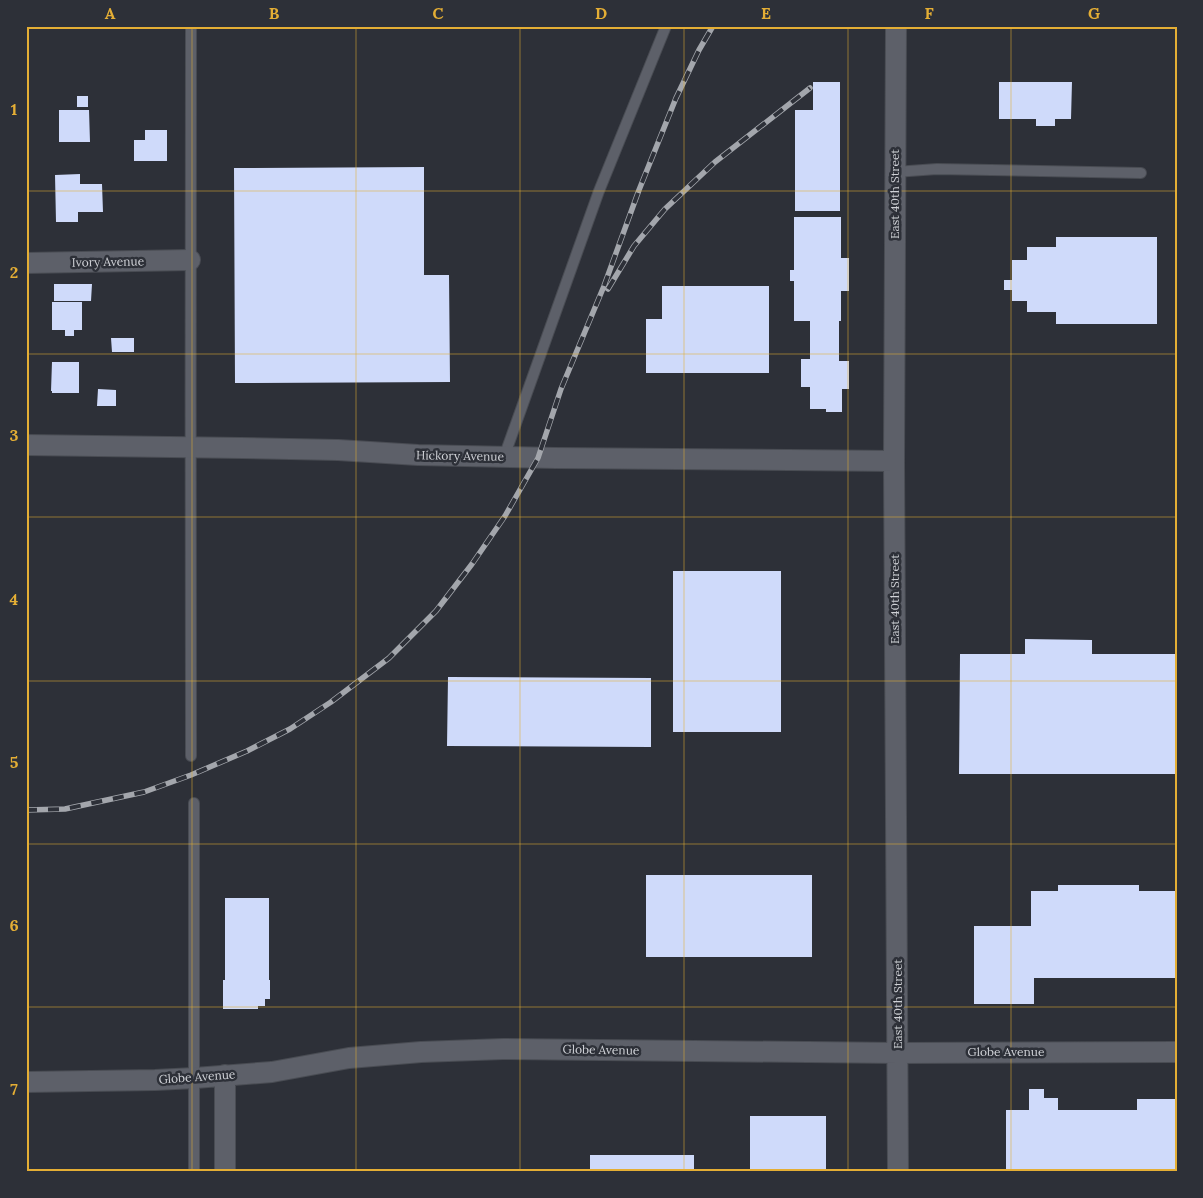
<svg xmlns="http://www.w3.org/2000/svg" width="1203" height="1198" viewBox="0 0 1203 1198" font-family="Lora,serif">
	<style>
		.building { fill: #cfdafa }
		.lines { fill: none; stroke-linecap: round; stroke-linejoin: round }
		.lane-casing { stroke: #494c53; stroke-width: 12 }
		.street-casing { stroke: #494c53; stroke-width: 22 }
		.lane { stroke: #5d6069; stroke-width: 10 }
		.street { stroke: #5d6069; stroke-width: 20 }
		.rail-casing { stroke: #a3a6ac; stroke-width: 5.5 }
		.rail { stroke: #2d3038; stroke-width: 4; stroke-dasharray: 11; stroke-linecap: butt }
		.grid { fill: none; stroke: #e4ae35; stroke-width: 1; stroke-opacity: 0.55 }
		.labels { text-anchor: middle; stroke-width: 5; stroke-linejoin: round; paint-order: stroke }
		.street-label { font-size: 12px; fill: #d0d2d7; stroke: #2d3038 }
		.neatline { fill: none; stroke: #e4ae35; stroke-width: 2 }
		.grid-label { font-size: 16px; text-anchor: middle; font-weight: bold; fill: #e4ae35 }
	</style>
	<rect width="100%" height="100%" fill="#2d3038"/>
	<!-- building -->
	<path class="building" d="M813,82H840V211H795V110H813Z
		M999,82H1072L1071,119H1055V126H1036V119H999Z
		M77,96H88V107H77Z
		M59,110H89L90,142H59Z
		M145,130H167V161H134V140H145Z
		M424,167V275H449L450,382L235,383L234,168Z
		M80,174V184H102L103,212H78V222H56L55,175Z
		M794,217H841V258H849V291H841V321H839V361H849V389H842V412H826V409H810V387H801V359H810V321H794V281H790V270H794Z
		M1056,237H1157V324H1056V312H1027V301H1012V290H1004V280H1012V260H1027V247H1056Z
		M54,284H92L91,301H54Z
		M662,286H769V373H646V319H662Z
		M52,302H82V330H74V336H65V330H52Z
		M111,338H134V352H112Z
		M52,362H79V393H52V391H51Z
		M98,389L116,390V406H97Z
		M673,571H781V732H673Z
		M1025,639L1092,640V654H1177V774H959L960,654H1025Z
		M448,677L651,678V747L447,746Z
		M646,875H812V957H646Z
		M1058,885H1139V891H1177V978H1034V1004H974V926H1031V891H1058Z
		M225,898H269V980H270V999H265V1006H258V1009H223V980H225Z
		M1029,1089H1044V1098H1058V1110H1137V1099H1177V1172H1006V1110H1029Z
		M750,1116H826V1172H750Z
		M590,1155H694V1172H590Z"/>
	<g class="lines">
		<!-- lane casing -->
		<g class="lane-casing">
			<path id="lane" d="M191,26C190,269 191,513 191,756
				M895,172L937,169L1141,173
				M504,457L599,191L666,26
				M194,1172V803"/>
		</g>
		<!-- street casing -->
		<g class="street-casing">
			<path id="street" d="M896,26L894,461L898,1172
				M26,263L190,260
				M26,445L241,448L338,450L418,455L556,458L894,461
				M225,1075V1172
				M26,1082L155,1080L195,1078L272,1072L349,1058L421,1052L503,1049L898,1053L1177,1052"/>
		</g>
		<!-- lane -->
		<use href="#lane" class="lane"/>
		<!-- street -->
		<use href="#street" class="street"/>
		<!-- rail casing -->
		<g class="rail-casing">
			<path id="rail" d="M608,289L634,246L665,209L715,162L810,88
				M26,810L65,809L144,792L191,775L247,751L290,729L331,702L389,658L436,611L472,564L505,516L538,458L561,389L604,286L639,190L676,98L699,50L713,26"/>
		</g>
		<!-- rail -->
		<use href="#rail" class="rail"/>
	</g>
	<!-- grid -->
	<path class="grid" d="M192,26V1172M356,26V1172M520,26V1172M684,26V1172M848,26V1172M1011,26V1172M26,191H1177M26,354H1177M26,517H1177M26,681H1177M26,844H1177M26,1007H1177"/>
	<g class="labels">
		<!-- street labels -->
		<g class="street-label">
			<text transform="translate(895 194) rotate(-90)" y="4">East 40th Street</text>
			<text transform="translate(108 262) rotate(-1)" y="4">Ivory Avenue</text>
			<text transform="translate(460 456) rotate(1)" y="4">Hickory Avenue</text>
			<text transform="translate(895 599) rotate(-90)" y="4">East 40th Street</text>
			<text transform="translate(898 1004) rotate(-90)" y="4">East 40th Street</text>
			<text transform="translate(601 1050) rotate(1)" y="4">Globe Avenue</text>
			<text x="1006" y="1056">Globe Avenue</text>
			<text transform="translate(197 1077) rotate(-4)" y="4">Globe Avenue</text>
		</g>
	</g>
	<!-- border -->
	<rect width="1203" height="1198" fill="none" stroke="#2d3038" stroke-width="55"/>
	<rect x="28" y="28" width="1148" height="1142" class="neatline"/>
	<g class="grid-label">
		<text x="110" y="19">A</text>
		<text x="274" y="19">B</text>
		<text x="438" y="19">C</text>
		<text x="601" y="19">D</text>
		<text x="766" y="19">E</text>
		<text x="929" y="19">F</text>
		<text x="1094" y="19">G</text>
		<text x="14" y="115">1</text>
		<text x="14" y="278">2</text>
		<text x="14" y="441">3</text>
		<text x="14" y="605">4</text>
		<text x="14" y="768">5</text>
		<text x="14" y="931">6</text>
		<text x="14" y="1095">7</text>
	</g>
</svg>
